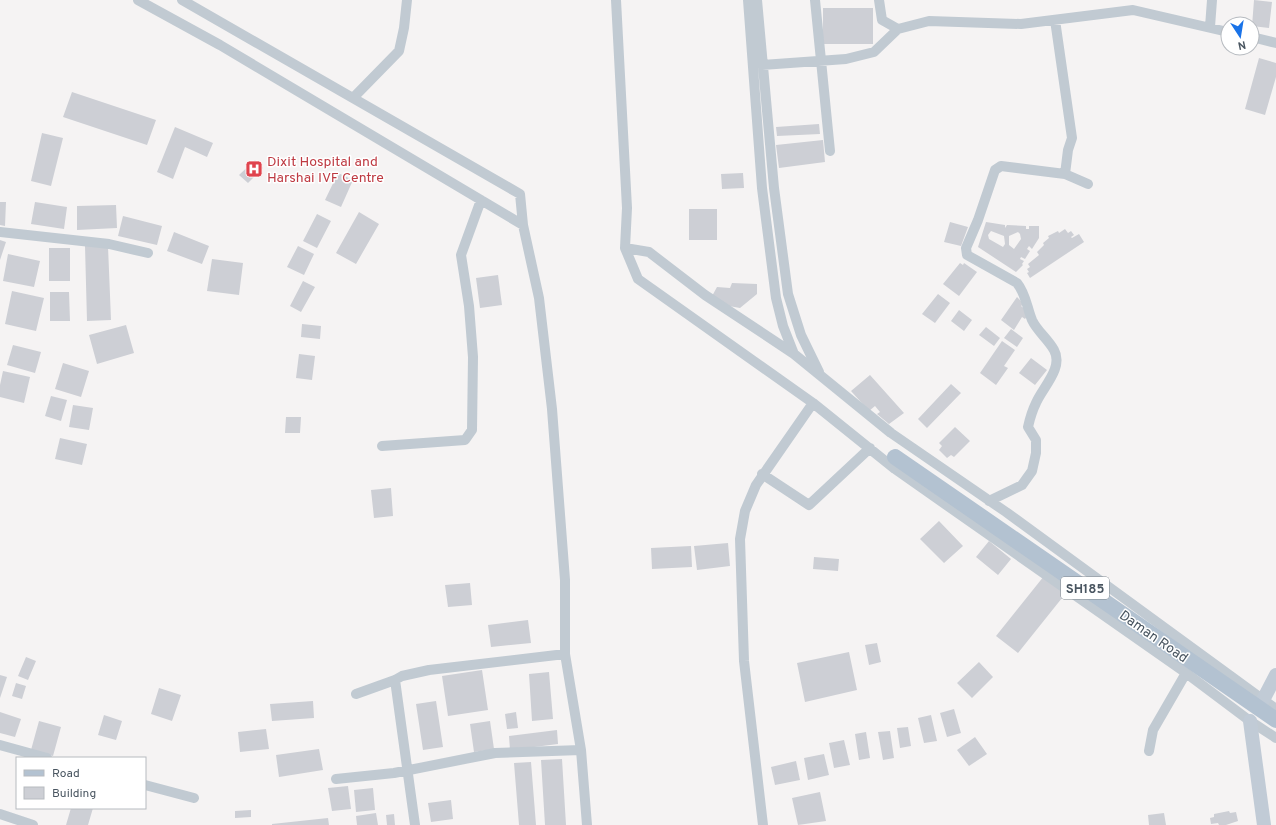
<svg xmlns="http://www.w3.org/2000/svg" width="1276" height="825" viewBox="0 0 1276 825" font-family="Overpass,sans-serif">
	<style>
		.building { fill: #cdcfd5; fill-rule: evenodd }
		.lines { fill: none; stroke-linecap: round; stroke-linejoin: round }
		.street { stroke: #c1cad2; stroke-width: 10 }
		.secondary { stroke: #c1cbd6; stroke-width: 14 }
		.primary { stroke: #b3c2d1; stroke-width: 16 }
		.labels { text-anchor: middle; stroke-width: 3; stroke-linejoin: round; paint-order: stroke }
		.shield { fill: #fff; stroke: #808990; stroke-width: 1 }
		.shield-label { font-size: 13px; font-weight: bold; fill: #4a5661 }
		.health-label { font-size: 14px; fill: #be3a42; stroke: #fff; text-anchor: start }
		.street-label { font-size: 14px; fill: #4a5661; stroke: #fff }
	</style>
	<rect width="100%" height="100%" fill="#f5f3f3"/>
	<!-- building -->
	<path class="building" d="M1254,0L1272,2L1269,28L1252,26Z
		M823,8H873V44H823Z
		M1259,58L1276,63V77L1265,115L1245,109Z
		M72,92L156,120L147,145L63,117Z
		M819,124L820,134L777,136L776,127Z
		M175,127L213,143L207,157L185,147L173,179L157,172Z
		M42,133L63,138L51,186L31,181Z
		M823,140L825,162L779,168L776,145Z
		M255,160L263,168L248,183L239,175Z
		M338,173L353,180L341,207L325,200Z
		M743,173L744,188L722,189L721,174Z
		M0,202H6L5,226L0,225Z
		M35,202L67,207L64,229L31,224Z
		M116,205L117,228L77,230V206Z
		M689,209H717V240H689Z
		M359,212L379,224L356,264L336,253Z
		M317,214L331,221L317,248L303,241Z
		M123,216L162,226L157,245L118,236Z
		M950,222L968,227L961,246L944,242Z
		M986,222L1005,225V228L1007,225L1026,226V229H1029V226H1039V238L1032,249L1029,246L1027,249L1030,251L1025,259L1021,257L1020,259L1024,261L1022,264L1023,265L1016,272L978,247ZM991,231L1004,236L1005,244L1003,247L989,239L988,235ZM1018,232L1020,234L1021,239L1014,249L1009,245V236Z
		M1065,229L1068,233L1071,231L1074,235L1071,237L1072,238L1079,234L1084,242L1030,278L1027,273L1029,272L1027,269L1030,267L1028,264L1039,255L1037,252L1044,245L1043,243L1049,238L1048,236L1058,231L1059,233Z
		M174,232L209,246L202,264L167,251Z
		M0,240L6,242L0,260Z
		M85,246H108L111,320L87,321Z
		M298,246L314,254L304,275L287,267Z
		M49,248H70V281H49Z
		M8,254L40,261L34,287L3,281Z
		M212,259L243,263L239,295L207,291Z
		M960,263L963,265L964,263L977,272L959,296L943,284Z
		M498,275L502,305L480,308L476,278Z
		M303,281L315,287L301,312L290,306Z
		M732,283L757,284V294L740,308L729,306L711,298L717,287L730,288Z
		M12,291L44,298L36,331L5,324Z
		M50,292H69L70,321H50Z
		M938,294L950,303L935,323L922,314Z
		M1017,297L1024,304L1021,306L1027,311L1028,315L1025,319L1022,317L1014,330L1001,320Z
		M959,310L972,320L964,331L951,321Z
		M302,324L321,326L320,339L301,337Z
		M126,325L134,353L97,364L89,335Z
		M986,327L1000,338L994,346L979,335Z
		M1011,329L1023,338L1017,347L1004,338Z
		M1002,341L1015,350L1004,366L1008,368L996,385L980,373Z
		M13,345L41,352L35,373L7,365Z
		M299,354L315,356L312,380L296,378Z
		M1031,358L1047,370L1035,385L1019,373Z
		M63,363L89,371L81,397L55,389Z
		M3,371L30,377L24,403L0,397V385Z
		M870,375L904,413L889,424L877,414L880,412L875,406L869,411L851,391Z
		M951,384L961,393L927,428L918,419Z
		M51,396L67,400L61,421L45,416Z
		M73,405L93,408L89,430L69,427Z
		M286,417H301L300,433H285Z
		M955,427L970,441L954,457L951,455L947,458L939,450L942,446L939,443Z
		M60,438L87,444L82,465L55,459Z
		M391,488L393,516L374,518L371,490Z
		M939,521L963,546L944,563L920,539Z
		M989,541L1011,559L998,575L976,557Z
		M728,543L730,566L697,570L694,546Z
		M691,546L692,567L652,569L651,548Z
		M814,557L839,559L838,571L813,569Z
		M1044,576L1066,593L1018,653L996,636Z
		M470,583L472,605L448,607L445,585Z
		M528,620L531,643L491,647L488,625Z
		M877,643L881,662L869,665L865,645Z
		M849,652L857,690L805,702L797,663Z
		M26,657L36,661L28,680L18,676Z
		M979,662L993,677L972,698L957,683Z
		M482,670L488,710L448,716L442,676Z
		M549,672L553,719L532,721L529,674Z
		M0,675L7,677L0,698Z
		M16,683L26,686L22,699L12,696Z
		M159,688L181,695L172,721L151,714Z
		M313,701L314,718L272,721L270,704Z
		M436,701L443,747L423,750L416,704Z
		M954,709L961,733L947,737L940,713Z
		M0,712L21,719L15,737L0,733Z
		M516,712L518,728L507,729L505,714Z
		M104,715L122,721L116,740L98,735Z
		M931,715L937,741L924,743L918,718Z
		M39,721L61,727L53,756L31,750Z
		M490,721L494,749L474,752L470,724Z
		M908,727L911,746L900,748L897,728Z
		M266,729L269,749L240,752L238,732Z
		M557,730L558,744L510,750L509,736Z
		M890,731L894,758L883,760L878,732Z
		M866,732L870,758L859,760L855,734Z
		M975,737L987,754L969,766L957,750Z
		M844,740L850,765L834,768L829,743Z
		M319,749L323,770L279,777L276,755Z
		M824,754L829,775L808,780L804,758Z
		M562,759L566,825H545L541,760Z
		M796,761L800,780L775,785L771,767Z
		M531,762L536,825H519L514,763Z
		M348,786L351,809L332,811L328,788Z
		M373,788L375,810L356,812L354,790Z
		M820,792L826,821L798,825L792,798Z
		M451,800L453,819L431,822L428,803Z
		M71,808H93L88,825H66Z
		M251,810V817L235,818V811Z
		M1229,811L1230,813L1236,812L1238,821L1226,825H1219L1218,823L1211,824L1210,818L1214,817V814Z
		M376,813L378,825H357L356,816Z
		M1164,813L1166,825H1149L1148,815Z
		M394,814L395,825H387L386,815Z
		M328,818L329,825H272V824Z"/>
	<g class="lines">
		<!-- street -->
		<path class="street" d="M138,0L220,45L523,225
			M182,0L520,194L523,225L539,298L552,409L565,580V654L581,750L587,825
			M616,0L627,208L625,248L638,279L813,403L895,469L1186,673L1250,721L1276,738
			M748,0L762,188L776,298L783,326L794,354
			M757,0L774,188L788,294L801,335L819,372
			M815,0L830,151
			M879,0L882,20L898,29
			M1210,27L1212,0
			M1252,37L1276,43
			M762,65L846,59L874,52L898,29L929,21L1021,24L1133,10L1228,32
			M353,98L399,51L404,28L407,0
			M1065,174L1088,184
			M0,232L109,244L148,253
			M625,248L649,252L705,295L794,354L891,433L1006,512L1276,709
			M382,446L465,440L472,430L473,357L469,306L461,255L481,200
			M762,474L809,505L870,448
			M989,501L1022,485L1032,471L1036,453V440L1028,427C1030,418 1032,411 1036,403C1042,388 1064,368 1054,350C1048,339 1037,331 1032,320C1027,308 1026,294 1017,283L967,255L966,248L978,220L995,170L1001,166L1065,174L1068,150L1072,138L1055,20
			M395,680L415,825
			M356,694L395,680L402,676L429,670L565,654
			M0,745L47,758
			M1149,751L1153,730L1186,673
			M336,779L394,773L495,753L581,750
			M145,785L194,798
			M0,814L33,825
			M763,825L744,661L740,539L745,511L756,485L813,403"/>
		<!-- secondary -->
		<path class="secondary" d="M1263,700L1276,675
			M1250,721L1264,825"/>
		<!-- primary -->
		<path class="primary" d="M895,457L1276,720"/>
	</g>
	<!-- icons -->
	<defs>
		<g id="hospital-square" transform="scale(0.9)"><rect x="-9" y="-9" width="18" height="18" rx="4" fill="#e0444e" stroke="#fff"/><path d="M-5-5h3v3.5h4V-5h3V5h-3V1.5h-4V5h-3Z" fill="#fff"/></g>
	</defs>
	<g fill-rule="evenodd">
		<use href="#hospital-square" x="254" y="169"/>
	</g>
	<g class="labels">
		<!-- shield labels -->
		<rect class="shield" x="1061" y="577" width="48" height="22" rx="3"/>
		<g class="shield-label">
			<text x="1085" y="593">SH185</text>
		</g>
		<!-- health labels -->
		<g class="health-label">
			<text x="267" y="166">Dixit Hospital and<tspan x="267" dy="16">Harshai IVF Centre</tspan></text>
		</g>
		<!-- street labels -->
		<g class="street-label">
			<text transform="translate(1154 636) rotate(35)" y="5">Daman Road</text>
		</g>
	</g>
	<!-- legend -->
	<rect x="16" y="757" width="130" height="52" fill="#ffffff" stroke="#b7bbc0"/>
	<rect x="24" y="770" width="20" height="6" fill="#b3c2d1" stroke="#b7bbc0"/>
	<text x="52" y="777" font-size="12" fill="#4a5661">Road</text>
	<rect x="24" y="787" width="20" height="12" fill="#cdcfd5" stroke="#b7bbc0"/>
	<text x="52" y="797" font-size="12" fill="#4a5661">Building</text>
	<!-- north arrow -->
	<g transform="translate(1240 36) rotate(168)"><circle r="19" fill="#ffffff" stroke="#b7bbc0"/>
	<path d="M0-3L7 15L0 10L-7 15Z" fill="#1a73e8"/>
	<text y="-6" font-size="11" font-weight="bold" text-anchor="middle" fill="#4a5661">N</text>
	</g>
</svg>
